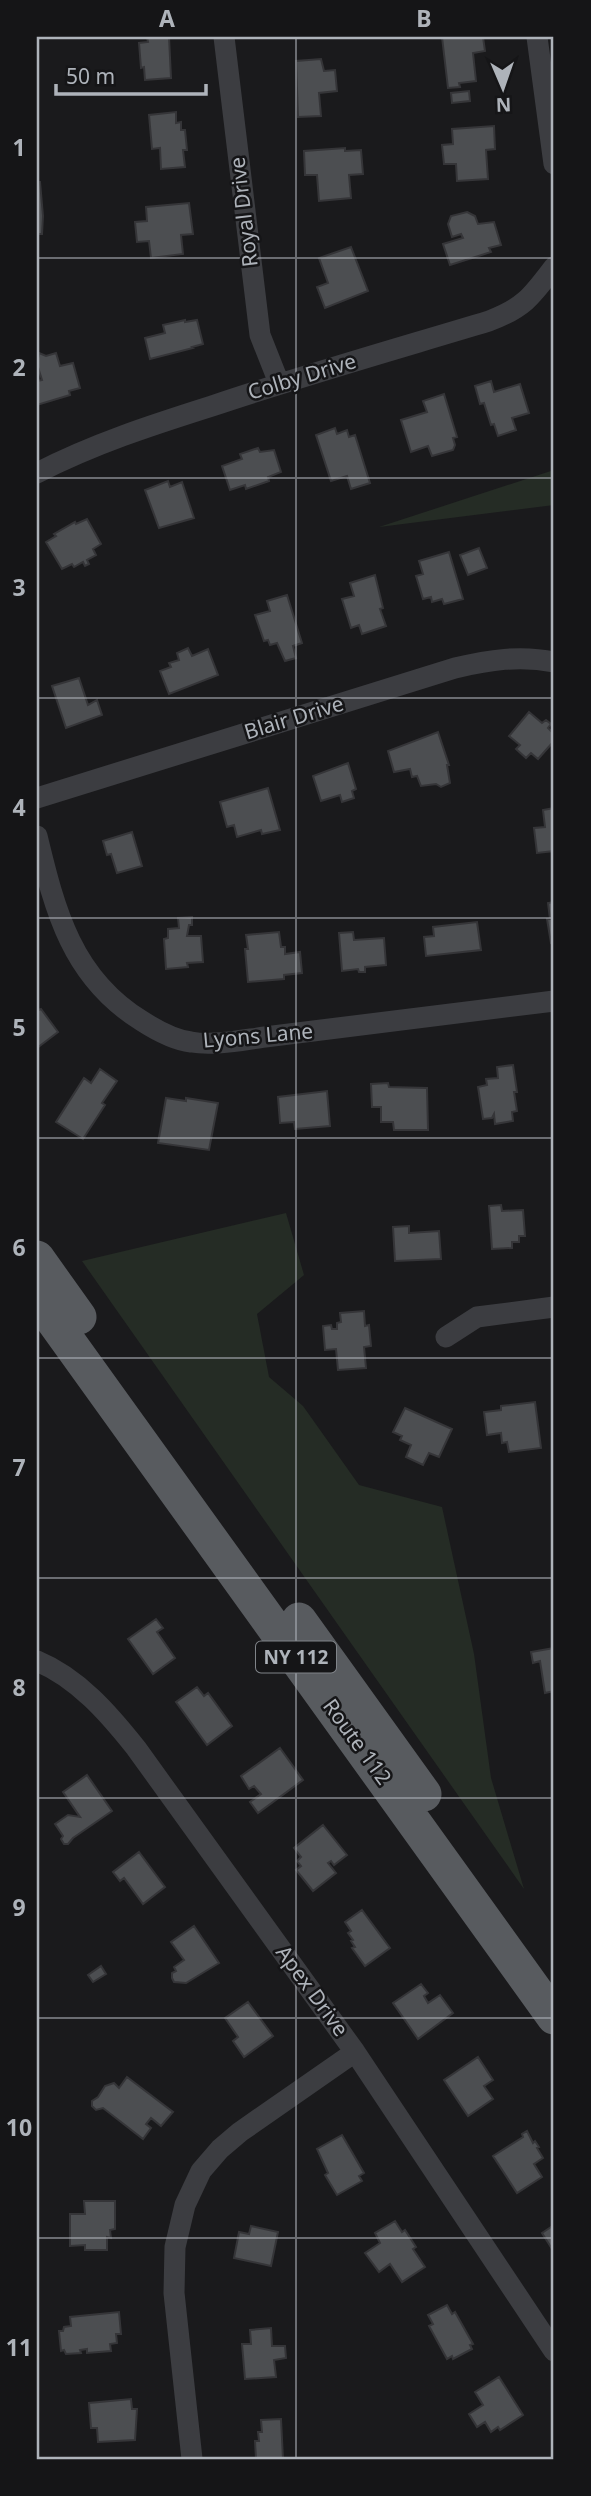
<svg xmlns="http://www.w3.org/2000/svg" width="591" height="2496" viewBox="0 0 591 2496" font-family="'Noto Sans',sans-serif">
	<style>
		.green { fill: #252c25 }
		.building { fill: #4c4e51; stroke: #353538; stroke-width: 2 }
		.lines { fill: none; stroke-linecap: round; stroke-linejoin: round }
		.street { stroke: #3c3d41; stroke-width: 21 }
		.primary { stroke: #585b5f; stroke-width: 35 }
		.grid { fill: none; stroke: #aeb3ba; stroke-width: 2; stroke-opacity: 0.55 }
		.labels { text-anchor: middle; stroke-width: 5; stroke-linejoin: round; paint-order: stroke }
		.shield { fill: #151517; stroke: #808489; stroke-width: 2 }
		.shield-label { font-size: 19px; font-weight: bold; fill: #aeb3ba }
		.street-label { font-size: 21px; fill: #aeb3ba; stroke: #151517 }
		.neatline { fill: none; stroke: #aeb3ba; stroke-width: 2.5 }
		.grid-label { font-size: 23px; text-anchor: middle; font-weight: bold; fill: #aeb3ba }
	</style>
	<rect width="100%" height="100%" fill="#1a1a1c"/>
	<!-- green -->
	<path class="green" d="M554,470V505L379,527Z
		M286,1213L304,1275L257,1314L269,1377L303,1406L359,1485L442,1507L474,1654L491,1778L524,1889L82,1261Z"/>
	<!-- building -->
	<path class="building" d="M147,37H169L171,78L145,80L144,67L141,68L139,43L148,42Z
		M442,37H483L485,51L473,53L476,81L459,83L460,87L448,88Z
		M321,59L324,71L335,70L337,91L319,93L321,116L298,117L296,61Z
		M469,91L470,101L452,103L451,93Z
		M176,112V123L181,122V130H185L187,150H183L185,167L161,169L160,148L152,149L149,115Z
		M494,126L495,149L486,150L488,179L457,181L456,164H444L442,145L453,144L452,129Z
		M345,148V151L361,150L363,174L349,175L351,198L319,201L317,175H305L304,151Z
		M37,182H40L43,216L42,234H37Z
		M189,203L193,234L181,235L183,254L151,258L149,241L137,242L135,222L147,221L146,207Z
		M467,212L475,216L478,224L494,222L501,245L489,248L491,252L450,265L443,244L463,238L461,234L452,237L448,224L451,216Z
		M351,247L368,291L325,308L317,287L328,283L319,258Z
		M185,320V322L197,320L203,344L192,347L193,348L150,359L145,338L165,333L163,325Z
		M39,353L46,356L56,353L60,366L73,363L80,388L69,391L70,395L37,405V381L42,380L37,364Z
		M491,381L494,392L520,384L529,413L512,418L516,430L498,436L494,424L491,425L484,403L480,404L475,386Z
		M444,394L457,437L453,438L455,445L453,450L432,456L428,446L411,452L401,420L427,412L423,401Z
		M335,428L337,434L347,430L349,437L355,435L370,483L351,489L347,476L331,481L316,435Z
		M258,448L260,452L274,450L281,472L268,477L269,481L246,489L245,485L230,490L222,466L242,459L240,454Z
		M168,481L170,487L182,482L194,518L159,528L145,490Z
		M87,519L101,544L93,549L96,555L87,560L89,564L85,566L83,562L74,567L72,564L62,569L46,542L56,536L54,534L75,522L76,524Z
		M479,548L487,568L468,575L460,555Z
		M449,552L463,599L444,604L442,599L432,602L431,597L423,599L416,576L423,574L419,561Z
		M375,575L383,608L380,609L386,626L362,634L359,625L351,628L342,599L354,596L350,583Z
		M287,595L302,643L293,646L296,658L285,661L277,643L270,645L268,640L264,641L255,615L270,611L267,601Z
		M188,648L192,656L208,649L218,675L169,694L160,671L171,667L169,663L179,660L177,653Z
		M79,678L88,705L97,700L102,715L66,728L52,686Z
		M529,712L542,723L546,720L551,724L548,728L554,734V741L538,759L531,753L526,758L516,749L520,745L509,736Z
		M438,732L449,765H447L450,783L441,787L436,784L421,786L417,776L412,777L410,769L394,772L388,751Z
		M348,763L356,789L352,791L354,798L342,802L340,795L321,801L313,776Z
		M268,788L280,830L262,834L261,830L237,837L234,825L227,827L220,802Z
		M554,808V851L537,853L534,828L545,827L543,810Z
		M132,832L142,866L117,873L111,854L107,855L103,841Z
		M554,902V942L551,943L547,919H550L548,903Z
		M192,917V925H189L187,936H201L203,962L187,963L188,967L166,969L164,939L168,938V929L179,928L178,918Z
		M477,922L481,950L426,956L424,937L434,936L433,927Z
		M279,932L281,947H285V954L300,952L302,973L284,975V979L248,982L245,949H248L246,935Z
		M353,932L354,940L384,938L386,965L365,967V972H359L358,969L342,971L339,933Z
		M37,1007L39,1010L41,1009L58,1032L37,1048Z
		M513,1065L517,1092H514L517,1111L512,1112L513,1121L495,1124L494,1114L492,1118L483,1119L478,1087L487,1085L486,1079L498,1078L497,1067Z
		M100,1069L117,1081L102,1103L105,1105L83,1139L56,1122L84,1078L91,1083Z
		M388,1083L389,1087L427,1088L428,1130H394L393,1122H381V1107H372L371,1084Z
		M327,1091L330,1126L295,1129L294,1122L280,1123L278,1097Z
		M166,1098L186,1101V1098L218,1103L209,1150L158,1143Z
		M501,1205L502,1211L523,1210L525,1236H519V1242H512V1248L492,1249L489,1206Z
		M409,1226V1233L439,1231L441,1259L395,1261L393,1227Z
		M364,1311L365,1326L369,1325L371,1346L364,1347L366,1368L338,1370L336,1349L325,1350L323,1326L331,1325L332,1329H337V1323L341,1322L340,1313Z
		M535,1402L541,1448L509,1452L507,1442L502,1443L501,1433L487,1435L484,1412L501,1410V1406Z
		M405,1408L452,1429L439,1457L429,1453L423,1465L406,1457L411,1445L400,1440L402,1436L393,1432Z
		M156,1619L163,1628L157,1632L175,1658L153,1674L128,1639Z
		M554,1648V1691L545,1693L540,1661L533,1663L531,1652Z
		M197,1687L204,1696L208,1693L232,1726L207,1745L176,1702Z
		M280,1748L303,1780L258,1813L250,1802L261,1794L254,1786L249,1789L241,1776Z
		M87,1775L112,1811L73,1838L68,1844H64L61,1839L63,1836L55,1824L68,1815L80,1817L63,1792Z
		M323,1825L347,1855L334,1865L331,1861L328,1863L336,1873L313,1891L296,1870L301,1866L297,1861L301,1857L294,1848Z
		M139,1852L165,1887L143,1904L124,1878L120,1881L113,1872Z
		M362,1910L390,1948L365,1966L352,1948L355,1947L351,1941L353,1940L348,1933L351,1931L345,1922Z
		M194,1926L219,1963L186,1983L174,1982L172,1978V1973L176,1971L174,1967L184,1960L171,1942Z
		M101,1966L106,1974L93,1982L88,1975Z
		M421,1984L428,1993L424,1996L428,2003L440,1995L453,2013L418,2039L393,2003Z
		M248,2002L273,2036L244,2057L233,2041L238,2037L225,2018Z
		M478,2057L493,2080L484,2086L493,2099L468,2116L444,2080Z
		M127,2077L173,2112L161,2126L151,2118L146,2124L151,2128L143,2139L103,2108L96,2110L92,2106V2101L98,2097L105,2086L114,2083L119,2088Z
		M527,2131L533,2143L535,2141L539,2147L537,2148L543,2158L534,2164L542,2177L517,2193L493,2156L523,2137L522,2134Z
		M342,2135L364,2173L359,2176L362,2181L337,2195L325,2175L328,2173L317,2149Z
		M84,2201H115V2229L110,2230L111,2238L107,2237V2250H85V2245L70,2246V2214H85Z
		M395,2221L402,2232L405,2230L416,2247L413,2249L425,2267L402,2282L390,2264L379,2272L365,2253L380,2243L375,2233Z
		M554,2225V2252L542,2233Z
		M251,2226L278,2232L271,2266L234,2258L239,2232L249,2234Z
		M447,2305L452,2314L455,2312L473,2344L470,2345L472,2349L453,2359L452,2356L447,2359L429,2326L433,2324L428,2315Z
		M119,2312L121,2334H116L117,2343L110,2344L111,2351L87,2353V2349L80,2350L81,2353L66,2354L64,2350L61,2351L59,2331H63L64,2327L71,2326L70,2317Z
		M271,2328L272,2346H285L286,2358L274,2360L276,2377L245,2379L242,2344H251L250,2330Z
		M499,2377L523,2415L500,2430L498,2427L491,2432L485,2422L477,2427L469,2414L483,2405L475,2392Z
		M131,2399L132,2409H137L135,2440L98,2442L97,2428H91L89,2403Z
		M281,2419L283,2459H256L255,2441H259L258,2432H262L261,2420Z"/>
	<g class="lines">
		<!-- street -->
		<path class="street" d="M224,37L260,335L279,383
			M537,37L554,164
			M37,473C93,444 152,425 212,406C304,375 396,349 489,321C524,308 532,296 554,267
			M37,798L455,668C489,660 520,655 554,662
			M37,836C55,911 72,978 142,1021C156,1030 174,1040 191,1042C214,1046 242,1040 265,1037L554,1001
			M446,1337L477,1317L554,1307
			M37,1661C78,1678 109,1714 136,1748L355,2052L554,2351
			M192,2459L174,2293L175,2247L185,2205L201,2171L220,2149L240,2132L355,2052"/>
		<!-- primary -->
		<path class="primary" d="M37,1258L79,1317
			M37,1298L554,2017
			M299,1620L424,1794"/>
	</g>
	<!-- grid -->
	<path class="grid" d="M296,37V2459M37,258H554M37,478H554M37,698H554M37,918H554M37,1138H554M37,1358H554M37,1578H554M37,1798H554M37,2018H554M37,2238H554"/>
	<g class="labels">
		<!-- shield labels -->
		<rect class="shield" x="256" y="1641.5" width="80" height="31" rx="5"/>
		<g class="shield-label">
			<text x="296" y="1664">NY 112</text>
		</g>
		<!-- street labels -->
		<g class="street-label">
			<text transform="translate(244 212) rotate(-97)" y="7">Royal Drive</text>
			<text transform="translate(302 377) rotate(-17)" y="7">Colby Drive</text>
			<text transform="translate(294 718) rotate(-17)" y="7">Blair Drive</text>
			<text transform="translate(258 1036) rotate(-5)" y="7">Lyons Lane</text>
			<text transform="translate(357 1742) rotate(54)" y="7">Route 112</text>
			<text transform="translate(312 1991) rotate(54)" y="7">Apex Drive</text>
		</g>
	</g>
	<!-- border -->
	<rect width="591" height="2496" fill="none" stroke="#151517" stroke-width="77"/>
	<!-- north arrow -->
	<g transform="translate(503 88) rotate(178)" stroke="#151517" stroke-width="5" paint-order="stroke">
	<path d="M0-5L12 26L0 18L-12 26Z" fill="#aeb3ba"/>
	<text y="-10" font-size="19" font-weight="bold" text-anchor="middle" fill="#aeb3ba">N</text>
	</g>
	<!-- scale -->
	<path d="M56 84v10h150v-10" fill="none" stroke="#aeb3ba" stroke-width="3.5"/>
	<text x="66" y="84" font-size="21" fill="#aeb3ba" stroke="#151517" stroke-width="5" paint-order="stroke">50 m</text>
	<rect x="38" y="38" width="514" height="2420" class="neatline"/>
	<g class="grid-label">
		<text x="167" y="27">A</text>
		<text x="424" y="27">B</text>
		<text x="19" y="156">1</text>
		<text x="19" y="376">2</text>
		<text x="19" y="596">3</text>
		<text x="19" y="816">4</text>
		<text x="19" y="1036">5</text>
		<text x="19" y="1256">6</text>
		<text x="19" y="1476">7</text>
		<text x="19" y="1696">8</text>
		<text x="19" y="1916">9</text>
		<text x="19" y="2136">10</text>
		<text x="19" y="2356">11</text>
	</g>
</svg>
